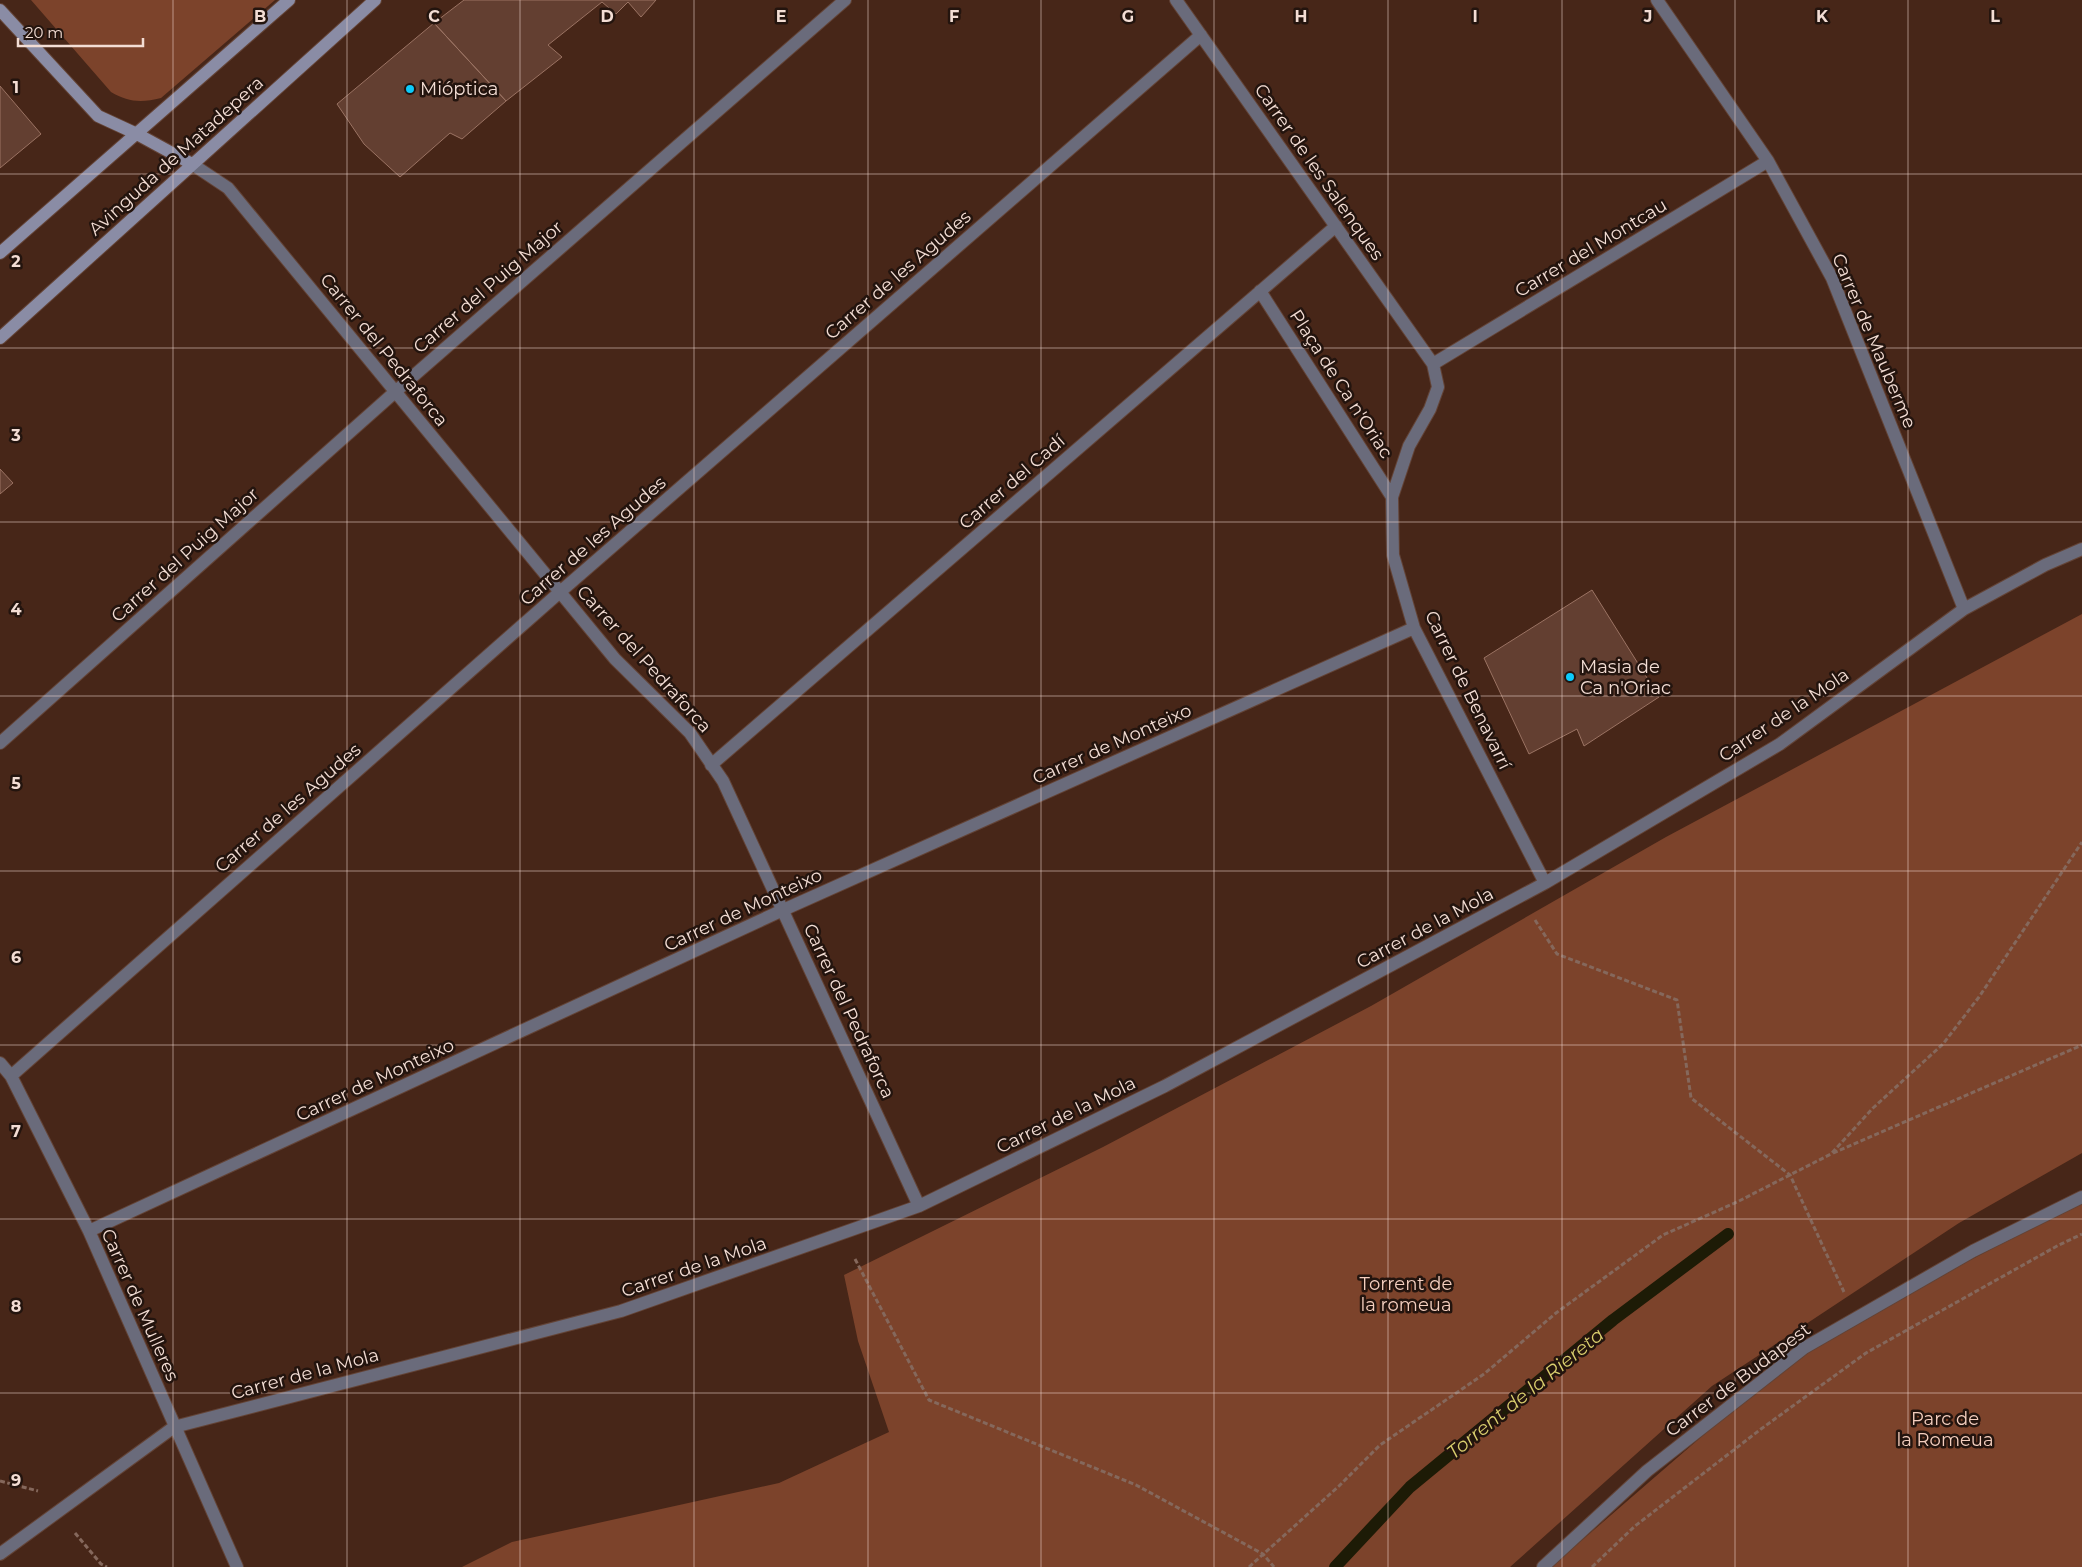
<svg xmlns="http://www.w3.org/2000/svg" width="2082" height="1567" viewBox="0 0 2082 1567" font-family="Montserrat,sans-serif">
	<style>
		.green { fill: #7c432b }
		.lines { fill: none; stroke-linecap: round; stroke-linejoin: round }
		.stream { stroke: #1d1b06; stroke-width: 12 }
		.building { fill: #633f31; stroke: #9b7363 }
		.street-casing { stroke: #634336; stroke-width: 14 }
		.secondary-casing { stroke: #634336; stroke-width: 14 }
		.path { stroke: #85685c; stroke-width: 3; stroke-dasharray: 5 2.5; stroke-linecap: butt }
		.street { stroke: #6a6b7b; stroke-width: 12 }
		.secondary { stroke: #8a8ca5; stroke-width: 12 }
		.grid { fill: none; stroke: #f3ddd4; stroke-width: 1; stroke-opacity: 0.55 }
		.poi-dot { fill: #0ccafa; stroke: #23140e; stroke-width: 2 }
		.labels { text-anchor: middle; stroke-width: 5; stroke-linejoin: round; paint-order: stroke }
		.poi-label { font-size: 18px; fill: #f3ddd4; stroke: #23140e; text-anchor: start }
		.street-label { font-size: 18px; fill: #f3ddd4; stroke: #23140e }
		.park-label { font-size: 18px; fill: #f5cfbf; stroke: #23140e }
		.water-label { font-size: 19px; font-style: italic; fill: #d9ce6d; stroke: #23140e }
		.grid-label { font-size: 16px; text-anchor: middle; font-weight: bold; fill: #f3ddd4; stroke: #23140e; stroke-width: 5; stroke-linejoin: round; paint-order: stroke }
	</style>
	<rect width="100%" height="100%" fill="#472618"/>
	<!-- green -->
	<path class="green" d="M31,0H275L161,98C141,103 128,102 111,92Z
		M2082,614V1153L1959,1223L1712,1386L1510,1567H462L512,1542L779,1483L889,1432L858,1341L844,1275L1103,1147L1371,1006L1666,837Z
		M2082,1201V1567H1551L1804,1348Z"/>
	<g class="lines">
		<!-- stream -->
		<path class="stream" d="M1335,1567L1410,1487L1613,1320L1728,1234"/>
	</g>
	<!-- building -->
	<path class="building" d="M464,0H656L641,17L628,2L616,14L602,2L548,45L562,57L506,101L434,23Z
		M434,23L506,101L462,139L450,133L400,177L364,144L337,104Z
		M0,86L41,134L0,168Z
		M0,469L13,483L0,494Z
		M1592,590L1659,697L1584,746L1577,729L1529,754L1484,658Z"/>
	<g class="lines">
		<!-- street casing -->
		<g class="street-casing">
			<path id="street" d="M1176,0L1433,364L1438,387L1430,409L1409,446L1392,497L1393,555L1414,628L1545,883
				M1657,0L1768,161L1832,278L1964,609
				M192,164L228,188L615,659L690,733L723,781L919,1206
				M1260,291L1392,497
				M1433,364L1768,161
				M0,743L395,392L845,0
				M711,765L1336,226
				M0,1063L11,1076L89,1231L237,1567
				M11,1076L560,592L1201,35
				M89,1231L783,910L1414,628
				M0,1554L174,1427L621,1311L919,1206L1165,1086L1545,883L1780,744L1964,609L2045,565L2082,549
				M1543,1567L1647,1471L1804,1348L1973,1251L2082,1197"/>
		</g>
		<!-- secondary casing -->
		<g class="secondary-casing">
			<path id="secondary" d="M0,10L98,116L137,134L192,164
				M0,253L289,0
				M0,338L375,0"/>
		</g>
		<!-- path -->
		<path class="path" d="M1535,920L1557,954L1677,1000L1691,1098L1790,1175L1844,1292
			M1833,1153L2082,1045
			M855,1259L929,1400L1136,1485L1263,1554L1274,1567
			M0,1481L38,1491
			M75,1533L101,1564L107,1567
			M1249,1567L1339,1486L1380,1445L1484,1374L1556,1313L1663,1235L1737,1202L1831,1154L1873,1108L1943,1044L1979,997L2082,842
			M1592,1567L1635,1526L1761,1429L1866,1353L2057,1246L2082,1234"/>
		<!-- street -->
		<use href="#street" class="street"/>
		<!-- secondary -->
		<use href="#secondary" class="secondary"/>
	</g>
	<!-- grid -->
	<path class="grid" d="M173,0V1567M347,0V1567M520,0V1567M694,0V1567M868,0V1567M1041,0V1567M1214,0V1567M1388,0V1567M1562,0V1567M1735,0V1567M1908,0V1567M0,174H2082M0,348H2082M0,522H2082M0,696H2082M0,871H2082M0,1045H2082M0,1219H2082M0,1393H2082"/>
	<!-- markers -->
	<g class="poi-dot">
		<circle cx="410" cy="89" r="5"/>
		<circle cx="1570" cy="677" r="5"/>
	</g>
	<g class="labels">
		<!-- poi labels -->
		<g class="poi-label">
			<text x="420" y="95">Mióptica</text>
			<text x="1580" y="673">Masia de<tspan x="1580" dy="21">Ca n'Oriac</tspan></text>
		</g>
		<!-- street labels -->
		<g class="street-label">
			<text transform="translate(176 156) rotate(-42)" y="6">Avinguda de Matadepera</text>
			<text transform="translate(1319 172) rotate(55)" y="6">Carrer de les Salenques</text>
			<text transform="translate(1591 248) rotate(-31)" y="6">Carrer del Montcau</text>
			<text transform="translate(898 275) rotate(-41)" y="6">Carrer de les Agudes</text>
			<text transform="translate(488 287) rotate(-41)" y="6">Carrer del Puig Major</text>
			<text transform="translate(1874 341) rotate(67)" y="6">Carrer de Mauberme</text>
			<text transform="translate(384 350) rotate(51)" y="6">Carrer del Pedraforca</text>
			<text transform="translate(1341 384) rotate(57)" y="6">Plaça de Ca n'Oriac</text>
			<text transform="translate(1012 482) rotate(-41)" y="6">Carrer del Cadí</text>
			<text transform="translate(593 541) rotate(-41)" y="6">Carrer de les Agudes</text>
			<text transform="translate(185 555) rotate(-42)" y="6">Carrer del Puig Major</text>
			<text transform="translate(644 659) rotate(48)" y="6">Carrer del Pedraforca</text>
			<text transform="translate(1468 690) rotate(64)" y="6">Carrer de Benavarrí</text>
			<text transform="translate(1784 715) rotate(-34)" y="6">Carrer de la Mola</text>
			<text transform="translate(1112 744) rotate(-24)" y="6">Carrer de Monteixo</text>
			<text transform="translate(288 808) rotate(-41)" y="6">Carrer de les Agudes</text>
			<text transform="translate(743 910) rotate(-25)" y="6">Carrer de Monteixo</text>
			<text transform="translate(1425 928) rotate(-28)" y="6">Carrer de la Mola</text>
			<text transform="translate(849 1011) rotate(65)" y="6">Carrer del Pedraforca</text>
			<text transform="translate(375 1080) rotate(-25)" y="6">Carrer de Monteixo</text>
			<text transform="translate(1066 1115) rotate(-26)" y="6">Carrer de la Mola</text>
			<text transform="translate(694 1267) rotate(-19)" y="6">Carrer de la Mola</text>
			<text transform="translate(140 1305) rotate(66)" y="6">Carrer de Mulleres</text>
			<text transform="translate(305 1374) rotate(-15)" y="6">Carrer de la Mola</text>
			<text transform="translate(1738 1380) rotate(-37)" y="6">Carrer de Budapest</text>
		</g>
		<!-- park labels -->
		<g class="park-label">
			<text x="1406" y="1290">Torrent de<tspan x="1406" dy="21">la romeua</tspan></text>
			<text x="1945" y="1425">Parc de<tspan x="1945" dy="21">la Romeua</tspan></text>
		</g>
		<!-- water labels -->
		<g class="water-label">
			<text transform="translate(1525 1393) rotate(-39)" y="7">Torrent de la Riereta</text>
		</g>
	</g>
	<g class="grid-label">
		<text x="260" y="22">B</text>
		<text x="434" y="22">C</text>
		<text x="607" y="22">D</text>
		<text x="781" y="22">E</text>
		<text x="954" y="22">F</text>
		<text x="1128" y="22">G</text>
		<text x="1301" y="22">H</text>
		<text x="1475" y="22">I</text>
		<text x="1648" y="22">J</text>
		<text x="1822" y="22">K</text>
		<text x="1995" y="22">L</text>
		<text x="16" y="93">1</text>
		<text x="16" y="267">2</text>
		<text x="16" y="441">3</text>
		<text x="16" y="615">4</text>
		<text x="16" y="789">5</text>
		<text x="16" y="963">6</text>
		<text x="16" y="1137">7</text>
		<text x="16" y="1312">8</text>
		<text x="16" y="1486">9</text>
	</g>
	<!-- scale -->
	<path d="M18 38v8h125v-8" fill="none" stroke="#f3ddd4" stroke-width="2.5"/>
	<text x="25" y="38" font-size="15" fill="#f3ddd4" stroke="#23140e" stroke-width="4" paint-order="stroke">20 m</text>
</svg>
